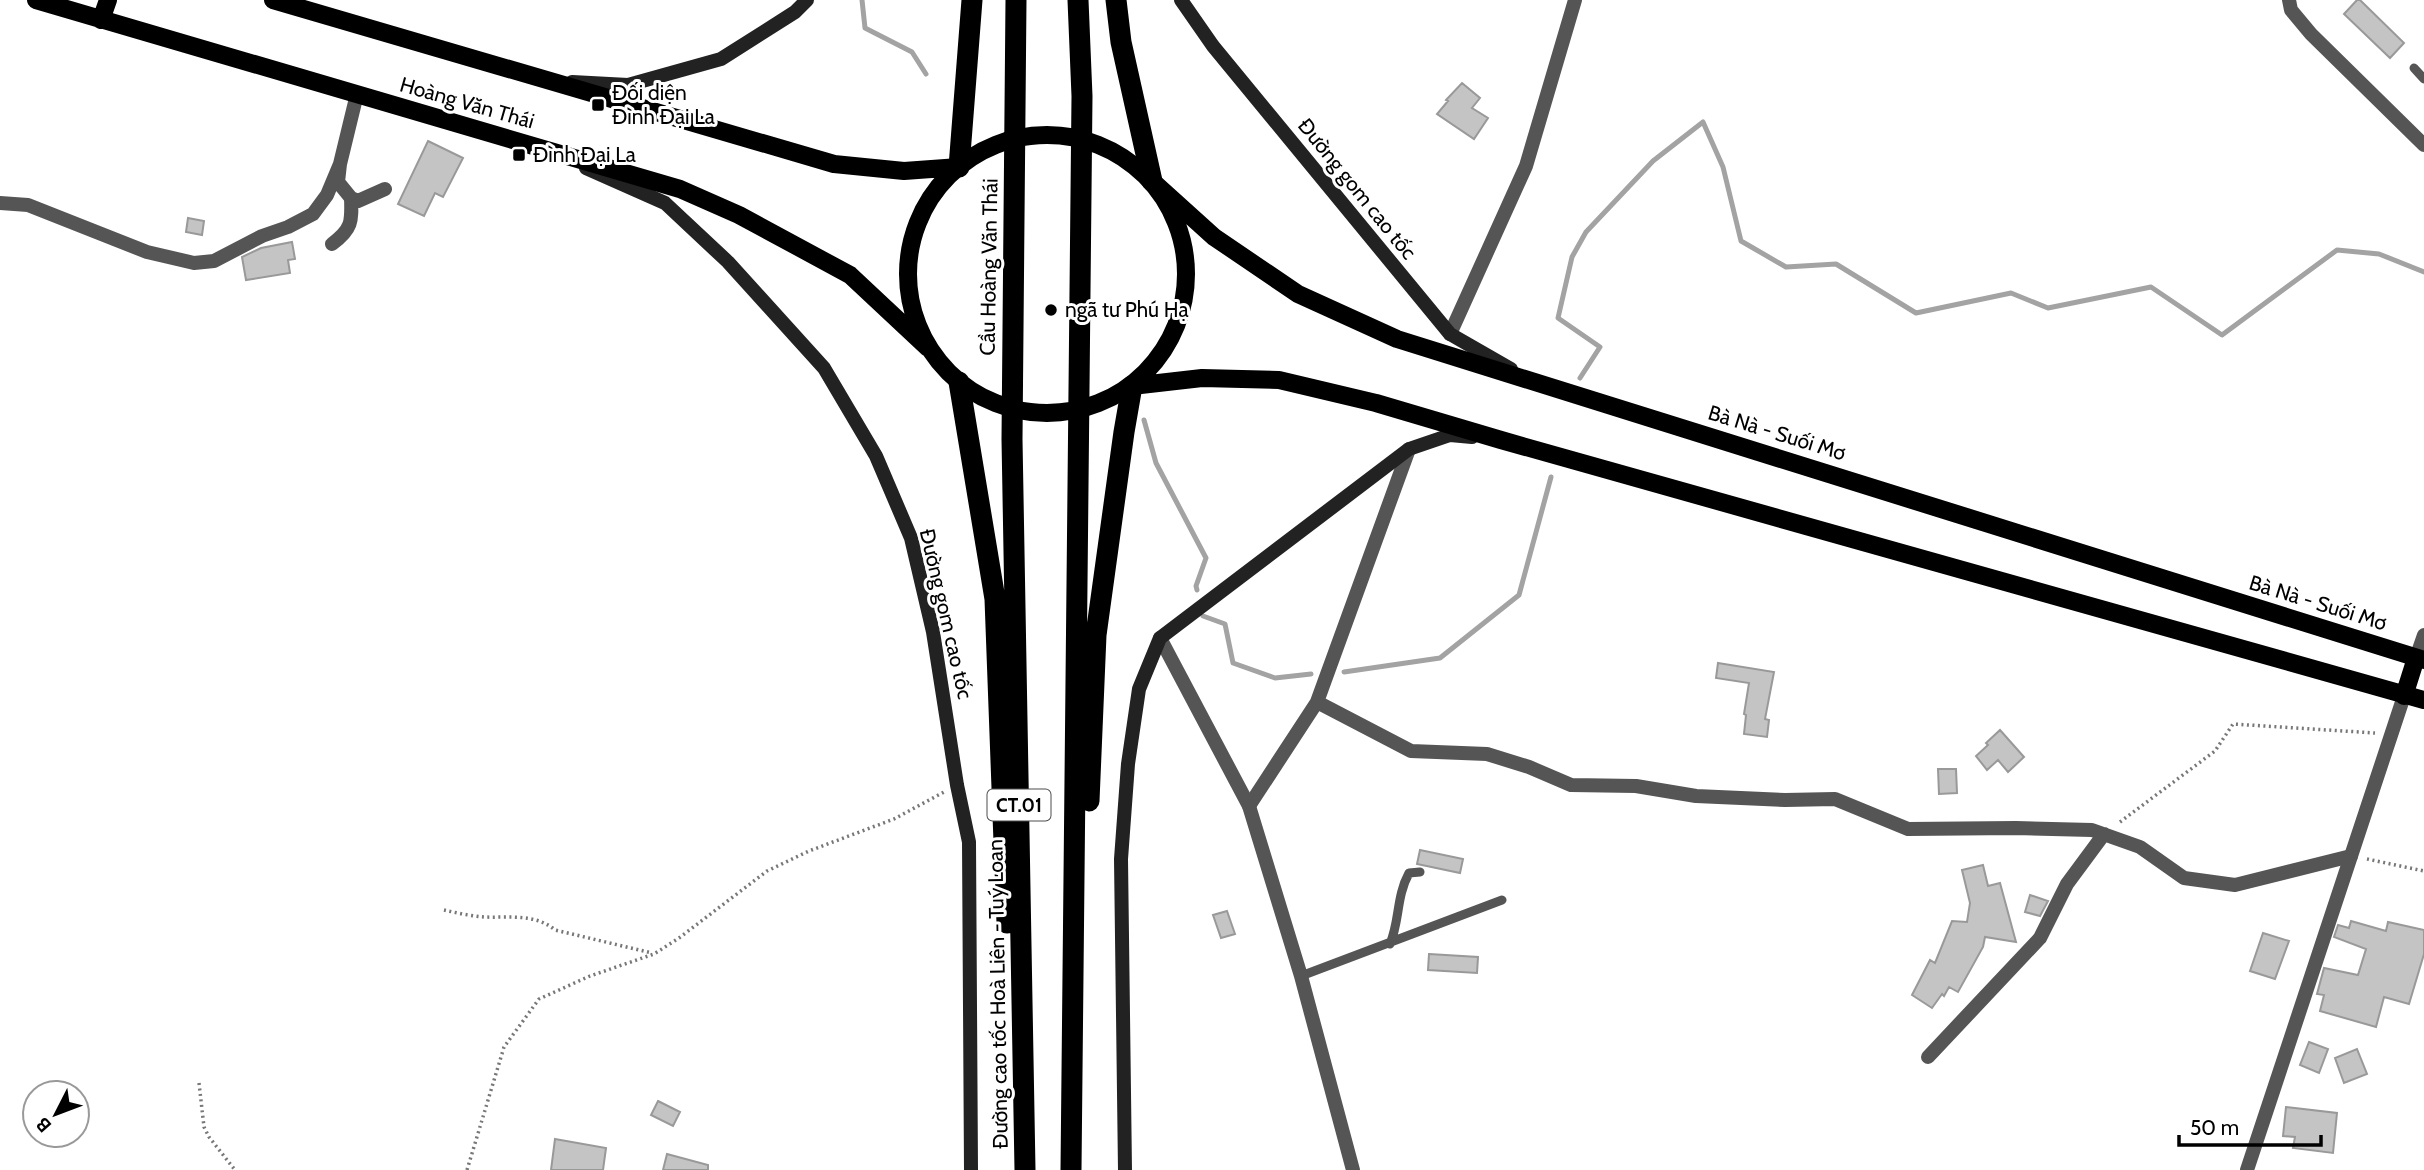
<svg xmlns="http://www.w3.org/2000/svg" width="2424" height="1170" viewBox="0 0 2424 1170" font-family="Cabin,sans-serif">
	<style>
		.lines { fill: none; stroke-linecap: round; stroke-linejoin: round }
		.stream { stroke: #a3a3a3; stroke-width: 5 }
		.building { fill: #c4c4c4; stroke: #999; stroke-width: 2 }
		.path { stroke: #777; stroke-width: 3.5; stroke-dasharray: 2 3.5; stroke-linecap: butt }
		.service { stroke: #555; stroke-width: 9 }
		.minor { stroke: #555; stroke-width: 14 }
		.tertiary { stroke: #555; stroke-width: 14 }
		.secondary { stroke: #222; stroke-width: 14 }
		.primary { stroke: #000; stroke-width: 18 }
		.motorway { stroke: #000; stroke-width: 21 }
		.poi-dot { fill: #000; stroke: #fff; stroke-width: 2.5 }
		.labels { text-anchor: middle; stroke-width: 6; stroke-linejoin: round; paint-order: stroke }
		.shield { fill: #fff; stroke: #4c4c4c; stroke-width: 2 }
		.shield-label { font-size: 19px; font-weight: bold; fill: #000 }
		.poi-label { font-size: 21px; fill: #000; stroke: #fff; text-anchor: start }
		.street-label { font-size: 21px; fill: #000; stroke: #fff }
	</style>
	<rect width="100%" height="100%" fill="#fff"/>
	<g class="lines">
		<!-- stream -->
		<path class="stream" d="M862,0L865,28L912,52L926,74
			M1580,378L1600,347L1558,318L1572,257L1586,232L1653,161L1703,122L1723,167L1741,241L1786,267L1836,264L1916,313L2011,293L2048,308L2151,287L2222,335L2337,250L2379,254L2424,272
			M1144,420L1156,463L1206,558L1196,586L1197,590
			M1203,616L1225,624L1233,663L1275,678L1311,674
			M1344,672L1440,658L1519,595L1551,477"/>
	</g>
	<!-- building -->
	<path class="building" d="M2357,0H2360L2404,43L2390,58L2344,14Z
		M1462,83L1480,98L1472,108L1488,118L1474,139L1437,114L1448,101L1446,100Z
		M428,141L463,158L443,197L435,193L424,216L398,204Z
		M188,218L204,221L202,235L186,232Z
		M292,242L295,259L288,260L290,273L246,280L242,257L261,248Z
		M1718,663L1774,672L1765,719L1769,720L1767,737L1744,734L1746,715L1744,714L1749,683L1716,678Z
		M2000,730L2024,757L2008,772L1998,760L1987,770L1976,756L1988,745L1986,743Z
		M1938,769H1956L1957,793L1939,794Z
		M1420,850L1463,859L1460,873L1417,864Z
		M1983,865L1988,886L2000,883L2016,942L1985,937L1983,947L1958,992L1949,987L1944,996L1942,994L1932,1008L1912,995L1930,960L1935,963L1952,921L1967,922L1970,903L1962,870Z
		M2030,895L2048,901L2040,916L2025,912Z
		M1227,911L1235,934L1221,938L1213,915Z
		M2351,921L2386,931L2388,922L2424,930V954L2409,1004L2384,997L2376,1027L2320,1011L2324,995L2317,994L2324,968L2358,975L2366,949L2334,937L2338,925L2349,928Z
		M2263,933L2289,941L2275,979L2250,971Z
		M1429,954L1478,957L1477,973L1428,970Z
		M2309,1042L2328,1049L2319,1073L2300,1065Z
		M2357,1049L2367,1074L2344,1083L2335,1058Z
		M658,1101L680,1112L673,1126L651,1115Z
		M2286,1107L2337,1113L2333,1153L2293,1148L2295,1137L2283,1136Z
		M555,1139L606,1148L603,1170H551Z
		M667,1154L708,1165V1170H663Z"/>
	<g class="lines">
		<!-- path -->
		<path class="path" d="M2120,822L2215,751L2233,724L2375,733
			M2367,859L2424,871
			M444,910C457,913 471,916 484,917C508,918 535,913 555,930L652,953
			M199,1083L204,1127L209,1137L235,1170
			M467,1170L504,1047L539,999L590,976L654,954L679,938L767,871L809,851L894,819L944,792"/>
		<!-- service -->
		<path class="service" d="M2414,68L2424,79
			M1390,944C1400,920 1396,897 1409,873L1420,872
			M1301,976L1502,900"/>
		<!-- minor -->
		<path class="minor" d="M2289,0L2291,10L2311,34L2424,145
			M357,94L340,164L338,182L351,198L358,201L385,189
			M0,203L28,205L147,252L194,263L214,261L262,236L288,227L313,214L327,195L340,164
			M332,244C352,229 352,222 351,198
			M1450,334L1526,166L1575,0
			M1317,702L1409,449
			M1249,806L1317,702L1411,751L1487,754L1529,767L1571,785L1636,786L1696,796L1785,800L1835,799L1908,829L2016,828L2092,830L2140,847L2184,878L2235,885L2351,856
			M1928,1057L2040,938L2067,884L2104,834"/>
		<!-- tertiary -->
		<path class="tertiary" d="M1160,638L1249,806L1301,976L1353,1170
			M2416,658L2424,635
			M2247,1170L2404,696"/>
		<!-- secondary -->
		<path class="secondary" d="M1181,0L1213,46L1450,334L1511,369
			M572,82L628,85L721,59L795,12L807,0
			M586,168L665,203L728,262L824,368L876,456L911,538L933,632L957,785L969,842L971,1170
			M1125,1170L1121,859L1128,764L1139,689L1160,638L1409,449L1450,435L1472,437"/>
		<!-- primary -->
		<path class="primary" d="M36,0L680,189L739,215L850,275L928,348
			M273,0L834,164L904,171L959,167
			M101,20L108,0
			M908 274a139 139 0 1 1 278 0a139 139 0 1 1-278 0Z
			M1152,181L1214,237L1298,294L1397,339L2424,660
			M1132,386L1202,378L1279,380L1376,403L1501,440L2424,700
			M2404,696L2416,658"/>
		<!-- motorway -->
		<path class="motorway" d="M1016,0L1012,439L1025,1170
			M1116,0L1121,42L1152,181
			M959,167L972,0
			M959,382L995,599L1007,923
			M1089,801L1096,635L1124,432L1132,386
			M1071,1170L1082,96L1078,0"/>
	</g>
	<!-- markers -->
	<g class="poi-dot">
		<rect x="591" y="98" width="14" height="14" rx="3.5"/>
		<rect x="512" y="148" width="14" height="14" rx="3.5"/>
		<circle cx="1051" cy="310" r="7"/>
	</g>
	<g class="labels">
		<!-- shield labels -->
		<rect class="shield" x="987.5" y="789.5" width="63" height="31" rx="5"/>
		<g class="shield-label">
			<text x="1019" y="812">CT.01</text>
		</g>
		<!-- poi labels -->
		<g class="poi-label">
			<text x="612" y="100">Đối diện<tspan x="612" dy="24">Đình Đại La</tspan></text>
			<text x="533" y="162">Đình Đại La</text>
			<text x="1065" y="317">ngã tư Phú Hạ</text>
		</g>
		<!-- street labels -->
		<g class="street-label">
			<text transform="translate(467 103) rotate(16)" y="7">Hoàng Văn Thái</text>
			<text transform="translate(1357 189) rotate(51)" y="7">Đường gom cao tốc</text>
			<text transform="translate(989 267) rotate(-89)" y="7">Cầu Hoàng Văn Thái</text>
			<text transform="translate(1777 433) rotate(17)" y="7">Bà Nà - Suối Mơ</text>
			<text transform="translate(2318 603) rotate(17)" y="7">Bà Nà - Suối Mơ</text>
			<text transform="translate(946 614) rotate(77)" y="7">Đường gom cao tốc</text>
			<text transform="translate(998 994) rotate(-91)" y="7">Đường cao tốc Hoà Liên - Tuý Loan</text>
		</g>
	</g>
	<!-- north arrow -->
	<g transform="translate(56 1114) rotate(228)"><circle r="33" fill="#ffffff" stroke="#999999" stroke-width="2"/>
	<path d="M0-5L12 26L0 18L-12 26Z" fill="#000000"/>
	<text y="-10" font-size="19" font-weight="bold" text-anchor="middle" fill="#000000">B</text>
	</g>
	<!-- scale -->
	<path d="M2179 1135v10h142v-10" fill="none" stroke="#000000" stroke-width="3.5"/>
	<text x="2190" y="1135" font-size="21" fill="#000000" stroke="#ffffff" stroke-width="5" paint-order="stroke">50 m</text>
</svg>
